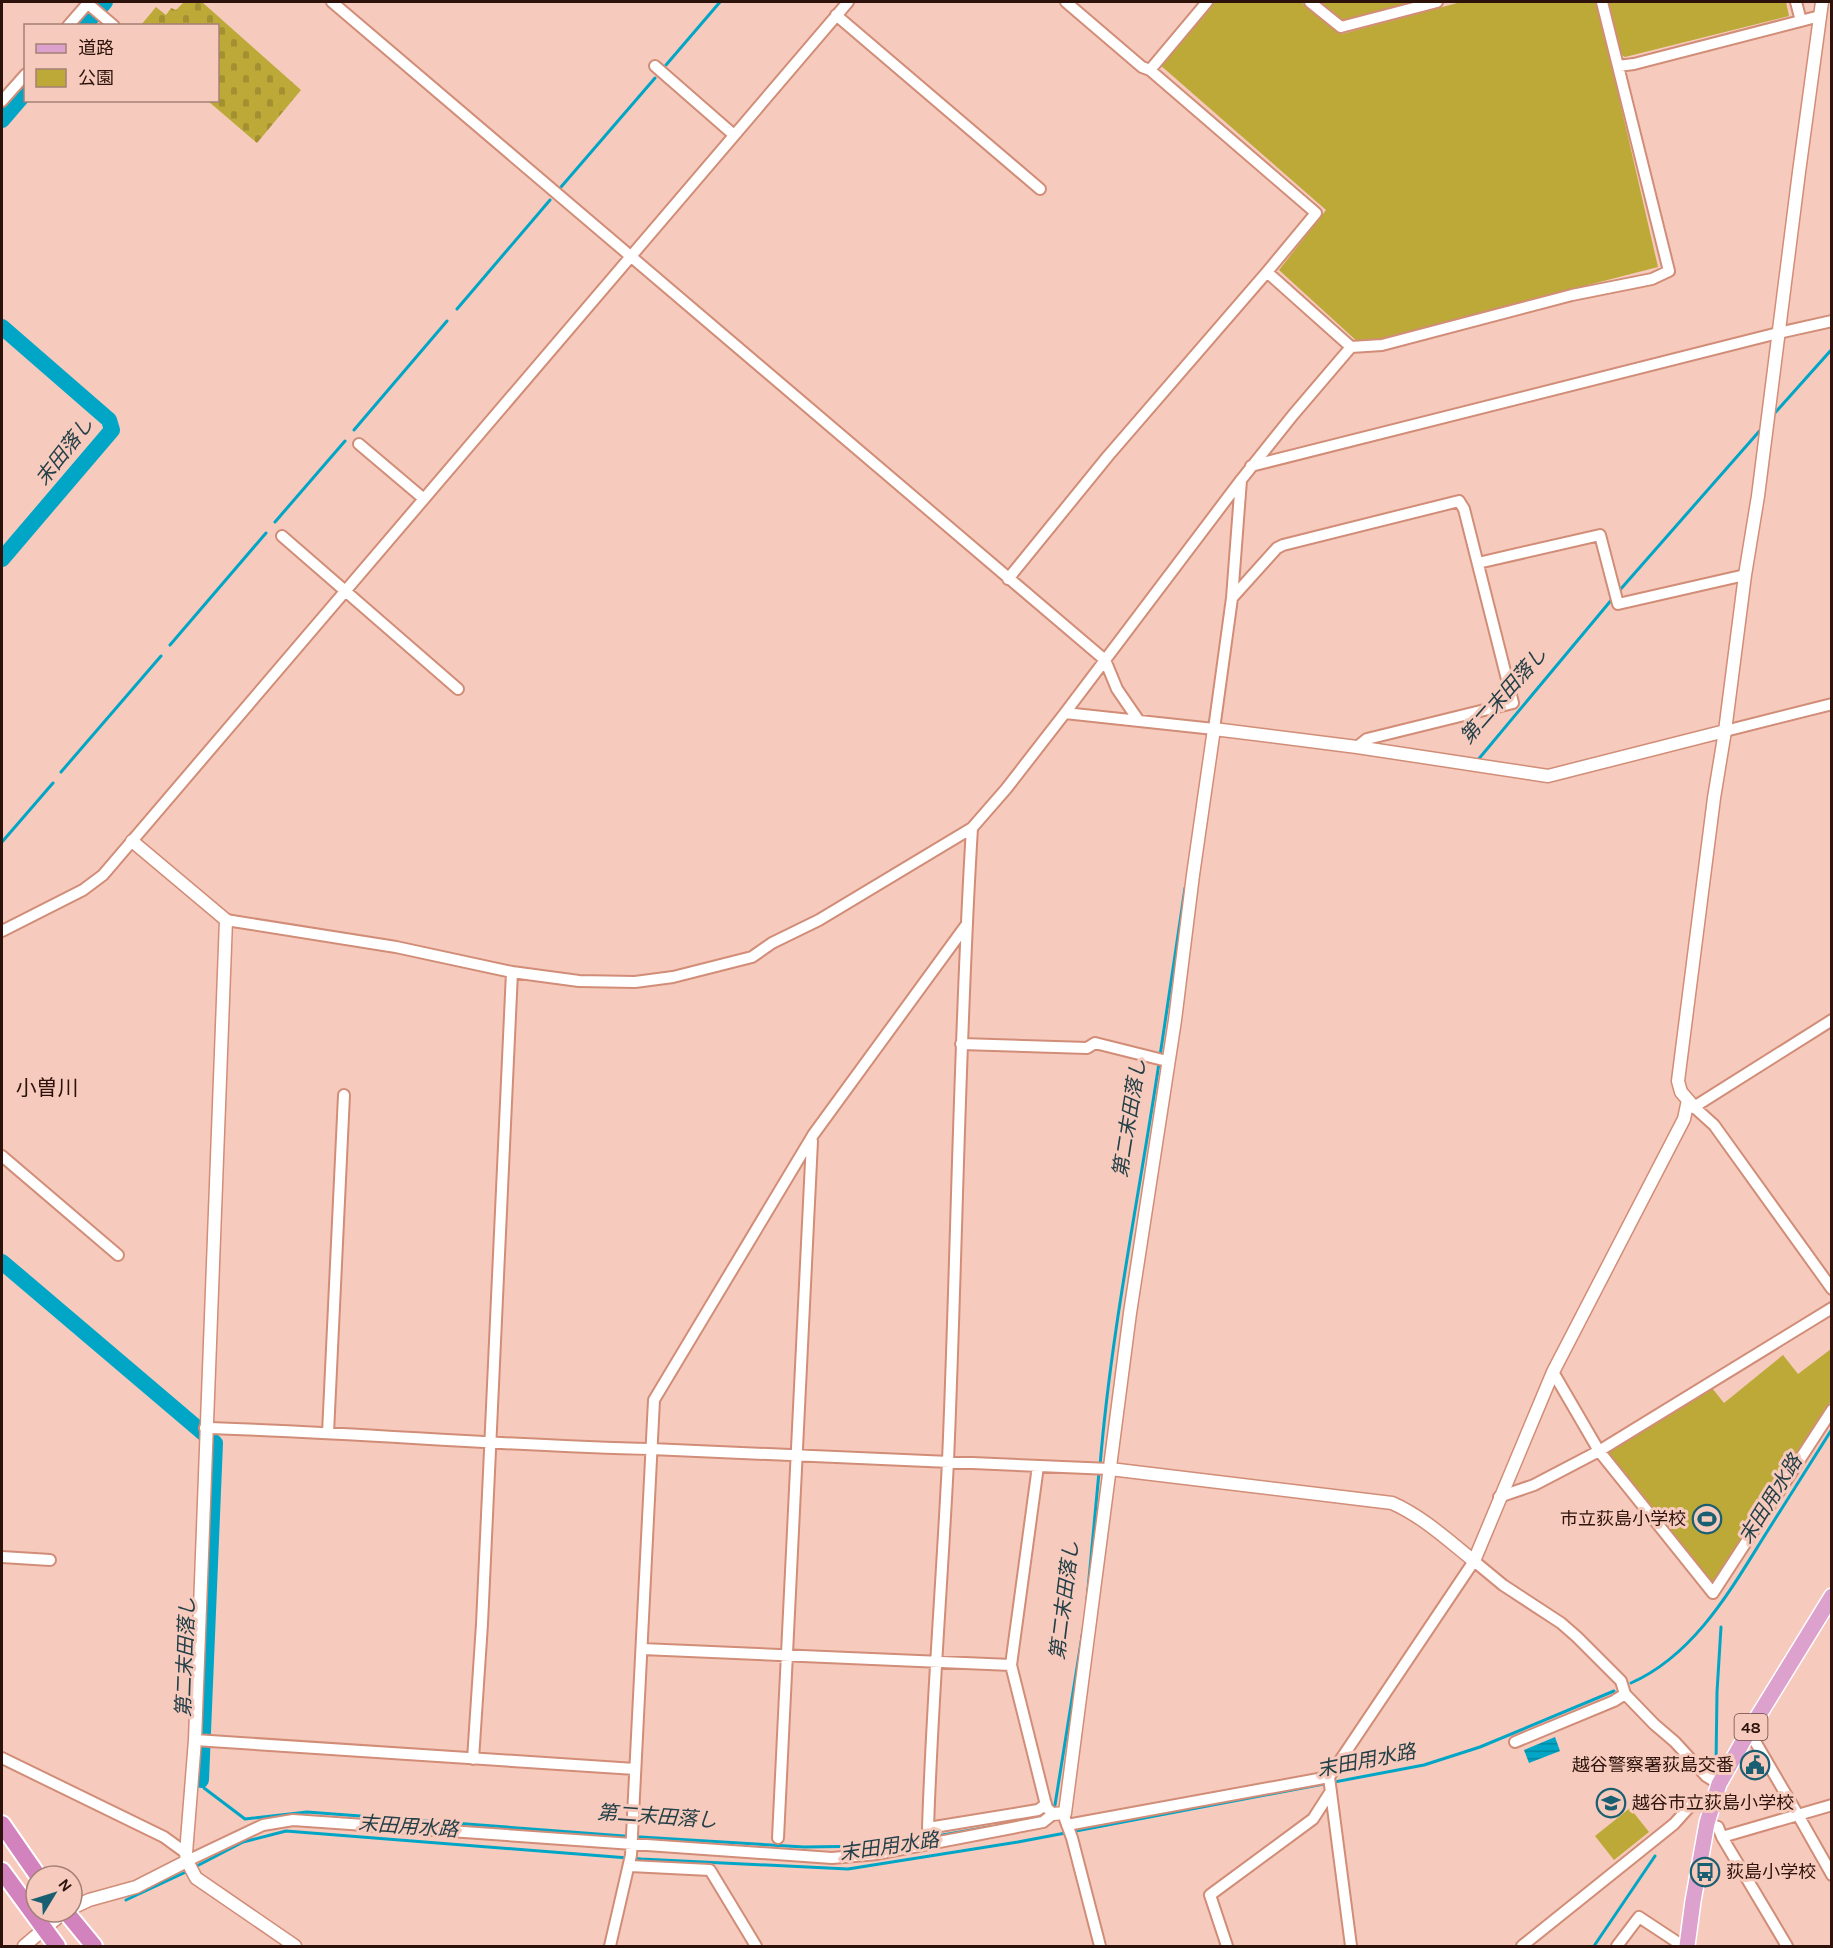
<svg xmlns="http://www.w3.org/2000/svg" width="1833" height="1948" viewBox="0 0 1833 1948" font-family="Karla,'Noto Sans JP',sans-serif">
	<style>
		.cemetery { fill: url(#cemetery-stones) }
		.green { fill: #bda938 }
		.water { fill: url(#water-rules) }
		.lines { fill: none; stroke-linecap: round; stroke-linejoin: round }
		.stream { stroke: #01a6c7; stroke-width: 3 }
		.river { stroke: #01a6c7; stroke-width: 16 }
		.minor-casing { stroke: #d18d77; stroke-width: 14 }
		.tertiary-casing { stroke: #d18d77; stroke-width: 15 }
		.primary-casing { stroke: #fff; stroke-width: 18 }
		.trunk-casing { stroke: #fff; stroke-width: 20 }
		.minor { stroke: #fff; stroke-width: 10 }
		.tertiary { stroke: #fff; stroke-width: 12 }
		.primary { stroke: #dda1cd; stroke-width: 15 }
		.trunk { stroke: #d282bc; stroke-width: 16 }
		.labels { text-anchor: middle; stroke-width: 6; stroke-linejoin: round; paint-order: stroke }
		.shield { fill: #f6cabc; stroke: #69493f; stroke-width: 1.5 }
		.shield-label { font-size: 16px; font-weight: bold; fill: #2c120a }
		.poi-label { font-size: 18px; fill: #2c120a; stroke: #f6cabc; text-anchor: end }
		.water-label { font-size: 20px; font-style: italic; fill: #233f47; stroke: #f6cabc }
		.quarter-label { font-size: 21px; fill: #2c120a; stroke: #f6cabc }
	</style>
	<defs>
		<pattern id="cemetery-stones" width="16" height="16" patternUnits="userSpaceOnUse" patternTransform="scale(1.5)"><rect width="16" height="16" fill="#bda938"/><path d="M2 7V4a2 2 0 0 1 4 0v3zM10 15v-3a2 2 0 0 1 4 0v3z" fill="#a39030"/></pattern>
		<pattern id="water-rules" width="6" height="5" patternUnits="userSpaceOnUse" patternTransform="scale(1.5)"><rect width="6" height="5" fill="#01a6c7"/><path d="M0 2.5h6" fill="none" stroke="#0386a0"/></pattern>
	</defs>
	<rect width="100%" height="100%" fill="#f6cabc"/>
	<!-- cemetery -->
	<path class="cemetery" d="M184,2H202L301,90L257,143L208,101L218,100V26L141,25L156,7L166,15L171,8L176,10Z"/>
	<!-- green -->
	<path class="green" d="M1213,2H1301L1342,34L1461,2H1597L1658,267L1360,344L1279,270L1326,210L1159,64Z
		M1315,2H1415L1340,22Z
		M1606,2H1786L1789,16L1625,57L1618,53Z
		M1831,1349V1401L1713,1584L1604,1454L1712,1388L1724,1403L1783,1355L1798,1374Z
		M1630,1808L1649,1832L1614,1860L1595,1836Z"/>
	<!-- water -->
	<path class="water" d="M1555,1737L1560,1751L1529,1763L1524,1750Z"/>
	<g class="lines">
		<!-- stream -->
		<path class="stream" d="M666,65L720,2
			M561,187L655,78
			M457,309L550,200
			M1773,415L1832,349
			M354,430L447,321
			M275,522L345,441
			M1619,591L1763,427
			M170,645L266,533
			M1477,761L1613,598
			M61,772L161,656
			M2,842L53,783
			M1160,1056L1185,888
			M1100,1466C1111,1331 1139,1197 1159,1063
			M1087,1600L1099,1472
			M1631,1683C1694,1655 1730,1591 1765,1535C1787,1500 1809,1465 1832,1429
			M1716,1764L1717,1692L1721,1627
			M201,1780L204,1788L245,1819L307,1812L624,1836L804,1847L879,1846L989,1827
			M1051,1809L1055,1805L1083,1630
			M193,1868L243,1842L286,1831L641,1859L848,1869L1018,1842L1424,1765L1480,1747L1614,1691
			M126,1900L188,1871
			M1594,1946L1655,1856"/>
		<!-- river -->
		<path class="river" d="M84,26L105,2
			M2,120L26,92
			M2,327L109,420L112,430L2,559
			M2,1262L215,1443L201,1780"/>
		<!-- minor casing -->
		<g class="minor-casing">
			<path id="minor" d="M332,2L1105,660L1117,689L1139,721
				M1310,2L1341,27L1437,2
				M1796,2L1801,21
				M87,3L114,26
				M836,15L1040,189
				M68,26L89,2
				M655,66L734,135
				M1618,66L1634,64L1820,16
				M1150,70L1207,2
				M2,101L26,74
				M1267,272L1351,347L1382,345L1572,295L1652,279L1669,271L1602,2
				M359,444L424,499
				M1251,466L1778,333L1832,321
				M282,536L458,689
				M1478,563L1600,535L1618,604L1745,575
				M1008,579L1108,456L1267,272L1316,213L1150,70L1142,67L1066,2
				M1232,598L1277,548L1283,545L1459,501L1464,509L1513,703L1367,739L1357,747
				M1065,713L1214,729L1232,598L1241,480
				M1725,731L1832,704
				M972,828C959,1039 957,1250 948,1461C942,1583 932,1705 928,1828L1038,1810L1046,1804
				M226,920L396,947L512,972L579,981L635,982L673,977L752,957L772,943L819,920L972,828L1006,789L1065,713L1241,480L1293,415L1351,347
				M2,931L83,890L103,875L848,2
				M1832,1020L1694,1107L1714,1125L1832,1289
				M961,1044L1087,1048L1095,1043L1167,1061
				M2,1156L118,1255
				M1553,1372L1599,1451L1713,1593L1832,1410
				M205,1428C354,1432 502,1446 651,1449L1110,1469
				M328,1433L344,1095
				M1499,1497L1534,1485L1599,1451L1832,1308
				M2,1557L50,1560
				M642,1649L1011,1665
				M1749,1731L1798,1815L1832,1875
				M195,1740L635,1769
				M1515,1742L1614,1701L1625,1694
				M2,1758L164,1837L186,1853
				M473,1759L482,1624L512,972
				M1065,1819L1072,1838L1100,1946
				M1707,1823L1718,1827L1722,1837L1832,1805
				M1067,1825L1329,1777
				M1722,1837L1787,1946
				M778,1838L812,1141
				M187,1861L263,1825L293,1820L832,1858L877,1854L1043,1822L1053,1814L1047,1808L1045,1801L1011,1665L1038,1466
				M630,1866L710,1870L756,1946
				M610,1946L631,1855L654,1400L813,1135L967,924
				M1227,1946L1210,1895L1313,1819L1331,1791
				M1351,1946L1329,1777L1474,1561L1503,1585L1561,1623L1577,1637L1621,1681L1625,1694L1654,1724L1675,1742L1706,1776L1719,1784
				M1522,1946L1674,1824L1692,1804L1711,1807
				M1617,1946L1639,1917L1683,1946"/>
		</g>
		<!-- tertiary casing -->
		<g class="tertiary-casing">
			<path id="tertiary" d="M132,841L226,920L195,1740L186,1853L187,1861L196,1878L295,1946
				M1694,1107L1681,1092L1678,1081L1714,798L1725,731L1745,575L1758,496L1799,172L1822,2
				M1110,1469L1392,1503C1422,1516 1449,1541 1474,1561L1553,1372L1684,1119L1688,1100
				M1053,1814L1065,1813L1130,1313L1175,1020L1193,875L1214,729L1357,747L1548,776L1725,731
				M72,1908L89,1900L136,1887L187,1861
				M24,1946L64,1912"/>
		</g>
		<!-- primary casing -->
		<g class="primary-casing">
			<path id="primary" d="M1687,1946L1693,1901L1707,1823L1719,1784L1749,1731L1832,1596"/>
		</g>
		<!-- trunk casing -->
		<g class="trunk-casing">
			<path id="trunk" d="M2,1824L38,1876
				M2,1871L57,1946
				M66,1912L94,1946"/>
		</g>
		<!-- minor -->
		<use href="#minor" class="minor"/>
		<!-- tertiary -->
		<use href="#tertiary" class="tertiary"/>
		<!-- primary -->
		<use href="#primary" class="primary"/>
		<!-- trunk -->
		<use href="#trunk" class="trunk"/>
	</g>
	<!-- icons -->
	<defs>
		<g id="stadium-ring" transform="scale(1.5)"><circle r="9.5" fill="#f6cabc" stroke="#1a5f71" stroke-width="1.5"/><path d="M0-5a6.5 5 0 1 0 0 10a6.5 5 0 1 0 0-10ZM-3.5-1.8h7v3.6h-7Z" fill="#1a5f71"/></g>
		<g id="civic-ring" transform="scale(1.5)"><circle r="9.5" fill="#f6cabc" stroke="#1a5f71" stroke-width="1.5"/><path d="M-.6-6.5H3V-4.5H.6V-3L4-1V1h2V6H-6V1h2V-1L-.6-3ZM-1.2 2.5V6h2.4V2.5Z" fill="#1a5f71"/></g>
		<g id="school-ring" transform="scale(1.5)"><circle r="9.5" fill="#f6cabc" stroke="#1a5f71" stroke-width="1.5"/><path d="M0-5L7-2L0 1L-7-2ZM-4 1L0 2.5L4 1V4Q0 6-4 4Z" fill="#1a5f71"/></g>
		<g id="bus-ring" transform="scale(1.5)"><circle r="9.5" fill="#f6cabc" stroke="#1a5f71" stroke-width="1.5"/><path d="M-5-6H5V4H4V6H2V4H-2V6H-4V4H-5ZM-3.5-4V0h7V-4ZM-3.5 1.2v1.5H-2V1.2ZM2 1.2v1.5H3.5V1.2Z" fill="#1a5f71"/></g>
	</defs>
	<g fill-rule="evenodd">
		<use href="#stadium-ring" x="1707" y="1519"/>
		<use href="#civic-ring" x="1755" y="1765"/>
		<use href="#school-ring" x="1611" y="1803"/>
		<use href="#bus-ring" x="1705" y="1872"/>
	</g>
	<g class="labels">
		<!-- shield labels -->
		<rect class="shield" x="1734.5" y="1714" width="33" height="26" rx="4.5"/>
		<g class="shield-label">
			<text x="1751" y="1733">48</text>
		</g>
		<!-- poi labels -->
		<g class="poi-label">
			<text x="1686" y="1525">市立荻島小学校</text>
			<text x="1734" y="1771">越谷警察署荻島交番</text>
			<text x="1632" y="1809" text-anchor="start">越谷市立荻島小学校</text>
			<text x="1726" y="1878" text-anchor="start">荻島小学校</text>
		</g>
		<!-- water labels -->
		<g class="water-label">
			<text transform="translate(64 451) rotate(-52)" y="7">末田落し</text>
			<text transform="translate(1503 695) rotate(-49)" y="7">第二末田落し</text>
			<text transform="translate(1129 1118) rotate(-81)" y="7">第二末田落し</text>
			<text transform="translate(1770 1499) rotate(-58)" y="7">末田用水路</text>
			<text transform="translate(1064 1600) rotate(-83)" y="7">第二末田落し</text>
			<text transform="translate(185 1657) rotate(-88)" y="7">第二末田落し</text>
			<text transform="translate(1366 1760) rotate(-11)" y="7">末田用水路</text>
			<text transform="translate(657 1816) rotate(4)" y="7">第二末田落し</text>
			<text transform="translate(408 1826) rotate(4)" y="7">末田用水路</text>
			<text transform="translate(889 1846) rotate(-8)" y="7">末田用水路</text>
		</g>
		<!-- quarter labels -->
		<g class="quarter-label">
			<text x="47" y="1095">小曽川</text>
		</g>
	</g>
	<!-- border -->
	<rect width="1833" height="1948" fill="none" stroke="#2c120a" stroke-width="6"/>
	<!-- legend -->
	<rect x="24" y="24" width="195" height="78" fill="#f6cabc" stroke="#a58075" stroke-width="1.5"/>
	<rect x="36" y="44" width="30" height="9" fill="#dda1cd" stroke="#a58075" stroke-width="1.5"/>
	<text x="78" y="54" font-size="18" fill="#2c120a">道路</text>
	<rect x="36" y="69" width="30" height="18" fill="#bda938" stroke="#a58075" stroke-width="1.5"/>
	<text x="78" y="84" font-size="18" fill="#2c120a">公園</text>
	<!-- north arrow -->
	<g transform="translate(54 1894) rotate(52)"><circle r="28" fill="#f6cabc" stroke="#a58075" stroke-width="1.5"/>
	<path d="M0-4.5L10 22L0 15L-10 22Z" fill="#1a5f71"/>
	<text y="-9" font-size="16" font-weight="bold" text-anchor="middle" fill="#2c120a">N</text>
	</g>
</svg>
